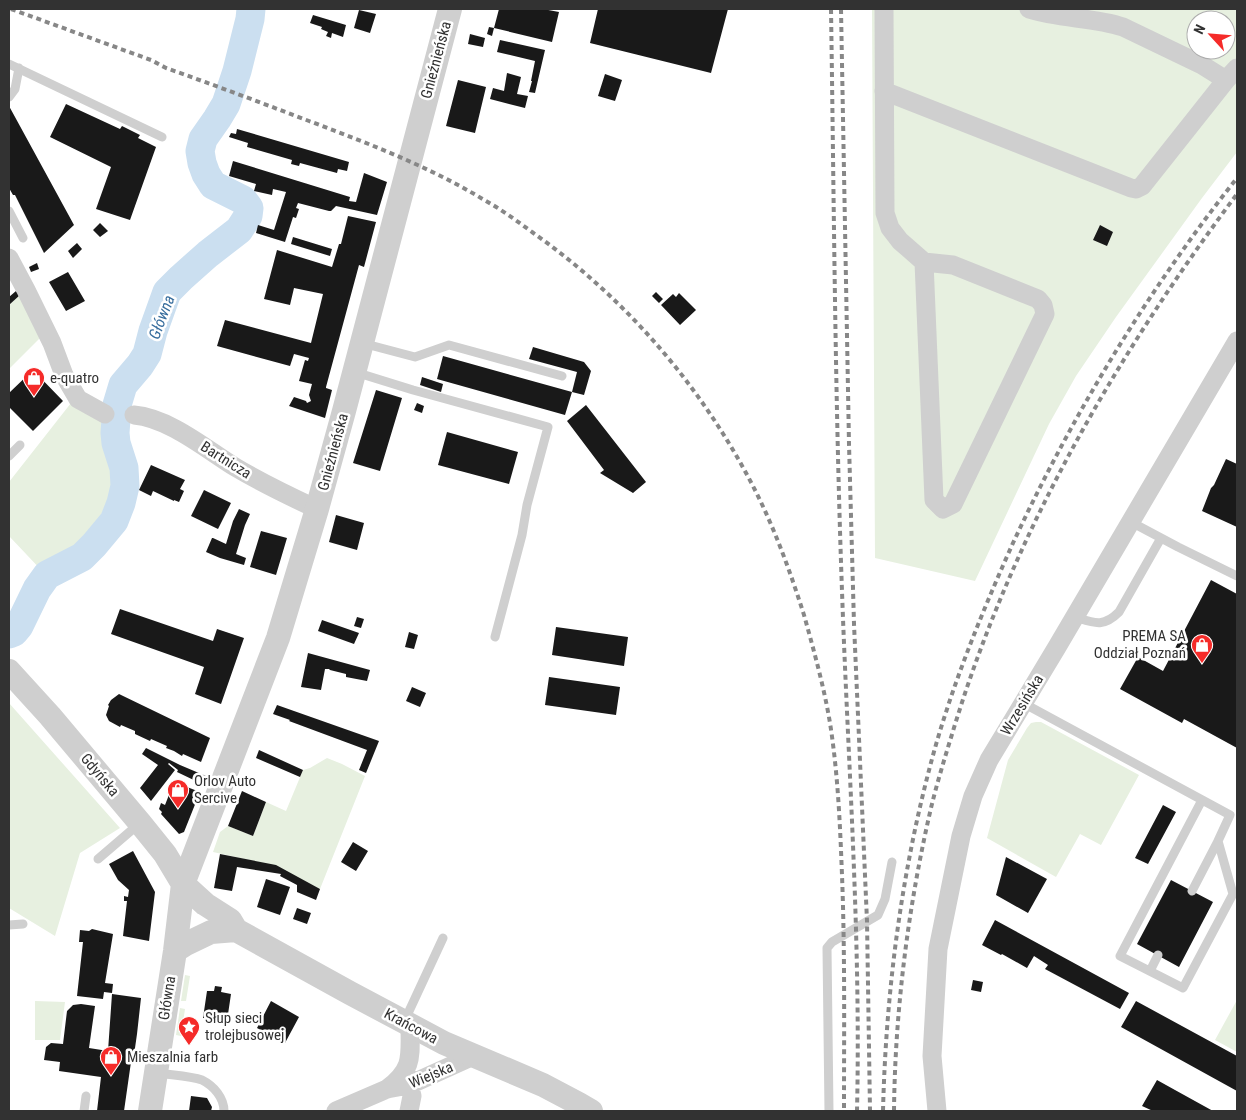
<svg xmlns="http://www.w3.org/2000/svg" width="1246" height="1120" viewBox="0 0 1246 1120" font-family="'Roboto Condensed',sans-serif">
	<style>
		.green { fill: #e7f0e0; fill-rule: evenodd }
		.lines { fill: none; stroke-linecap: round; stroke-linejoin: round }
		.river { stroke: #cbdff0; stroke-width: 29 }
		.building { fill: #191919 }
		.service { stroke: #cfcfcf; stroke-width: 9 }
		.minor { stroke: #cfcfcf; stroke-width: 19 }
		.tertiary { stroke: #cfcfcf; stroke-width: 24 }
		.rail { stroke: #878787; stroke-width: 4; stroke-dasharray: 5 4; stroke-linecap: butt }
		.labels { text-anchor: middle; stroke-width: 5; stroke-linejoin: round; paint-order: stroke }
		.street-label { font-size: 15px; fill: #323232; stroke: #fff }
		.poi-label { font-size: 15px; fill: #323232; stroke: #fff; text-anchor: start }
		.water-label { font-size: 16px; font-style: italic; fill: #376d9d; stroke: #fff }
	</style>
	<rect width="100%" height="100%" fill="#fff"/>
	<!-- green -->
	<path class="green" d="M872,9H1237V152L1202,198L1116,317L1076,376L1049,424L975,581L875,558ZM1196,20H1226V50H1196Z
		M20,295L45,333L9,369V305Z
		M71,403L110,426L113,451L120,469L117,487L102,513L91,537L74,553L44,573L9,536V482Z
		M9,703L120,828L80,853L55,936L9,908Z
		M1036,722H1041L1139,775L1101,845L1080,834L1056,877L987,838L1008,760L1027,728L1031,723Z
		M327,758L342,764L365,776L320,889L300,879L267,864L213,852L220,832L228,826L253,836L266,802L286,811L303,770L310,768Z
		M185,975L190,976L186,1001H181Z
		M1237,1000V1052L1215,1040Z
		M35,1001L65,1002L60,1040H35Z
		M180,1008L185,1009L181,1036L176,1035Z"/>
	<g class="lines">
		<!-- river -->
		<path class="river" d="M9,634L14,632L19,626L37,589L47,575L82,557L94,545L114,521L121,503L125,486L124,468L116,443L115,433L117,405L123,385L140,365L147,354L153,331L167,292L181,278L208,254L239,230L248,216L249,208L243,200L213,185L206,174L202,163L200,151L203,139L217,119L226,104L237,71L250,19L251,9"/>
	</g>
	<!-- building -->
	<path class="building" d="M499,9H543L559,12L552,42L494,28Z
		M598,9H728L711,73L590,43Z
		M359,10L376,14L370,33L354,28Z
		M313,15L346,25L343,37L332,33L331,38L326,36L328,32L321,29L322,27L310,23Z
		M489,27L494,28L492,36L487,34Z
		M470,34L485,38L483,47L468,44Z
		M500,40L545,50L535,93L529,92L532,81H531L535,61L497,52Z
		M507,73L521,77L517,94L528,96L525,108L490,99L493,88L504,91Z
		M605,74L622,80L615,101L598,96Z
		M458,80L486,87L475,133L446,126Z
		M66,104L120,129L122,126L140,135L138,138L156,147L130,220L96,209L111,167L50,137Z
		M9,106L74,225L44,253L15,195H13L9,188Z
		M237,129L349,162L347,171L338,169L337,173L300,163L299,166L291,164L292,160L247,147L248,143L229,137L231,133L236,134Z
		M233,161L350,197L349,201L356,202L364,173L387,182L377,215L336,206L331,211H329L298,203L296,208L299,209L296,218L293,217L285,242L256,233L258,225L274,230L286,192L273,189L272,195L254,191L256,184L229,176Z
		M348,216L376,222L364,267L359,265L326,387V388L332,390L325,418L289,406L294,397L306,401L307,403L311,401L309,395L312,384L299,381L305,360L308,361L309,358L294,354L290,366L217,346L225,320L311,343L323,294L294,288L290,305L264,299L277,250L332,267L339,244H341Z
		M100,223L108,231L100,237L93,230Z
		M1100,225L1113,232L1107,246L1093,240Z
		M293,237L332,249L330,256L291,244Z
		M77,243L82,249L73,258L68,251Z
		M37,263L39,269L31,272L29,267Z
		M68,272L85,301L66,311L49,282Z
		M16,291L20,295L9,305V297Z
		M656,292L663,299L659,303L652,296Z
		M679,293L696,310L680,325L661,305L673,294L676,297Z
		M533,347L584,362L591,371L584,395L572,392L577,372L529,359Z
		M443,356L572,392L565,415L437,379Z
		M33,370L63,401L33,431L9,407V393Z
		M422,377L443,384L441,392L420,385Z
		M376,390L402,398L380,471L353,463Z
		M417,403L424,406L422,413L414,410Z
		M586,405L646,482L633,493L600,473L604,470L567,421Z
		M447,432L518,452L509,484L438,465Z
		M1226,459L1237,464V527L1202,511L1211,488L1214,485Z
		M151,465L185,480L180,489L184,491L179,502L174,500V501L153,491L151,496L139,490Z
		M204,490L231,503L218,529L191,516Z
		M239,509L250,514L245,525L236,554L246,558L244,565L220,558L206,552L212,538H213L226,544L233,521Z
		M336,515L364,523L357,550L329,542Z
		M261,531L287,538L276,575L250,567Z
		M1211,580L1237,594V748L1184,719L1182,723L1120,689L1138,657L1163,671Z
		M120,609L213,641L217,629L244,638L221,704L195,694L204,667L111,634Z
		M357,617L364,619L361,628L354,626Z
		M322,620L359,633L354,644L318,631Z
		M556,627L628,637L624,666L552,655Z
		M409,632L418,635L414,649L405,647Z
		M308,653L370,670L367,681L346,677V674L330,670L329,669H325L321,690L301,687Z
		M549,677L620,687L616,715L545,705Z
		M412,687L426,693L420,707L406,701Z
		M119,694L210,738L201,762L183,754L182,756L174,751L166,748L167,746L151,739L150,741L135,734V731L121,725L120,727L109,721L106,715L109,706L108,705L111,700Z
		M277,705L379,741L366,773L359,770L367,750L289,721L290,720L273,714Z
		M146,748L180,765L206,776L202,784L177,772L178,770L169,763L168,764L175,770L151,801L140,788L158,765L142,754Z
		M259,750L303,770L300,777L256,758Z
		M174,782L200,792L184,832L179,834L161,814L162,812L159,809L161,803L165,805Z
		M242,791L266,802L253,836L228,826Z
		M1163,805L1176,812L1148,864L1135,858Z
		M353,842L368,851L356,871L341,862Z
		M133,851L155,892L149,941L123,936L127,901H124V896L128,897L129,890L118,880L109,864Z
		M220,854L276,865L320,889L316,900L297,892V885L280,876L281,874L237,867L232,891L214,888Z
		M1006,857L1047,879L1028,913L996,895Z
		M266,879L290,887L280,915L257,907Z
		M1171,880L1213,902L1179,967L1137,944Z
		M297,908L311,913L307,924L293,919Z
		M995,920L1129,993L1120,1009L1045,969L1048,965L1034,956L1027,968L1002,954L1001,955L982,945Z
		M92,929L113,934L105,983L113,984L112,993L104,992L103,999L77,996L83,942H79L80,930L89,931Z
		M973,980L983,982L981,992L971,990Z
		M215,986L222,987L221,992L231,994L227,1021L203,1018L207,991H214Z
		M112,994L141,998L137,1034L134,1055H132L124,1111H97L101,1077L59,1071L60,1062L44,1060L46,1047L51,1043L63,1044L67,1011L73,1005L81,1004L95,1006L89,1048L108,1051Z
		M271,1001L299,1017L285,1043L257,1028Z
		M1136,1001L1237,1056V1091L1121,1027Z
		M1157,1080L1175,1090L1213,1111H1153L1142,1106Z
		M191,1096L207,1098L212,1107L211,1111H189Z"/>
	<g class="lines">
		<!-- service -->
		<path class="service" d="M9,64L162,137
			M9,97L15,89L19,68
			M9,211L23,238
			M362,343L415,357L449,345L562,376
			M355,372L413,390L548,427L527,505L522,535L495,637
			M9,456L20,445
			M1131,522L1178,547L1237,576
			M1075,617C1094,623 1103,628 1119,612L1161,538
			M1023,703L1230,815L1218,841L1233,894L1183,988L1120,956L1202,800
			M98,859L140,823
			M1192,891L1218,841
			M9,925L23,924
			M1150,971L1158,955
			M404,1022L443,938
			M158,1073C170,1075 191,1076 202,1080C214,1086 224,1098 224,1111
			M84,1111L86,1096
			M829,1111L827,948L832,942L878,915L885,899L892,862"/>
		<!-- minor -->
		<path class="minor" d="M884,9L885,213L890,228L900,241L924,262L934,500L943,509L953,504L1045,314L1043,305L1038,299L953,265L924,262
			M1029,9C1060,19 1093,17 1123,27L1202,65L1226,80
			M884,91L1131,188L1136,189L1142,186L1226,80L1237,68
			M9,258L26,290L52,343L64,375L78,399L105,414
			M134,415C169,418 206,449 235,467C262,483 289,496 317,509
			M406,1073L412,1096L409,1111
			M387,1089C414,1069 410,1056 410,1026
			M336,1111L387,1089L409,1085L473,1056
			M937,1111L932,1056L938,949L961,836L973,796L989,760L1057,647L1237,341"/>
		<!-- tertiary -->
		<path class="tertiary" d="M9,671L50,716L140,823L165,854L183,884L205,904L230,920L236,930
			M175,951L186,944L211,932L236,930L350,993L444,1043L543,1085L579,1104L591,1111
			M150,1111L175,951L183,884L278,638L317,509L344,411L450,9"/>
		<!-- rail -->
		<path class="rail" d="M11,9L151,60L166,68C214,85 262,103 309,121C370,144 430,167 486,201C502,210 517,221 532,232C627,299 704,389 756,492C776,532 791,574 804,615C814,651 824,687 830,723C838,774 840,824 842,875C845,954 844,1033 844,1111
			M831,9C834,203 835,397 842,591C848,764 861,938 857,1111
			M841,9L849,444L854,624L867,921L870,1111
			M883,1111C886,989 902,866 935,748C955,678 983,610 1013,543C1073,414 1148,290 1237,178
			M894,1111C895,1011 908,907 931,808C937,783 945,757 953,731C1012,536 1115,357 1237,194"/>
	</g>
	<!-- icons -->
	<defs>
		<g id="shop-pin" transform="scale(1.125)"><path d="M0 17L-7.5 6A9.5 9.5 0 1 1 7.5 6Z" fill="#f52b29" stroke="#fff"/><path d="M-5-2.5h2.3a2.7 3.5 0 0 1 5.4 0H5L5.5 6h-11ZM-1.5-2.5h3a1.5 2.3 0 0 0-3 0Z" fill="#fff"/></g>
		<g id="sight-pin" transform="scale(1.125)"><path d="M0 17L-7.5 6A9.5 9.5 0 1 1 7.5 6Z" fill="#f52b29" stroke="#fff"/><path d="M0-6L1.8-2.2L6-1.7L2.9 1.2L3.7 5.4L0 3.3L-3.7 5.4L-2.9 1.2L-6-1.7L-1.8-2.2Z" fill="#fff"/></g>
	</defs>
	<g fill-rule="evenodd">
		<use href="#shop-pin" x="34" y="378"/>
		<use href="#shop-pin" x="1202" y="645"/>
		<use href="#shop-pin" x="178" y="790"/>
		<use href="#sight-pin" x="189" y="1027"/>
		<use href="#shop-pin" x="111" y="1057"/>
	</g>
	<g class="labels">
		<!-- street labels -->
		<g class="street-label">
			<text transform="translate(436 60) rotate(-75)" y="5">Gnieźnieńska</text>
			<text transform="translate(333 452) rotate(-75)" y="5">Gnieźnieńska</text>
			<text transform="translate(226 460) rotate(32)" y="5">Bartnicza</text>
			<text transform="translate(1022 705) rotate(-59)" y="5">Wrzesińska</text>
			<text transform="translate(100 775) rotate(50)" y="5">Gdyńska</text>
			<text transform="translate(167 998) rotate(-81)" y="5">Główna</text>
			<text transform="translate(411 1026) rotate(28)" y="5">Krańcowa</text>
			<text transform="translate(431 1075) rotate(-23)" y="5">Wiejska</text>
		</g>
		<!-- poi labels -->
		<g class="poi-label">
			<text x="50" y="383">e-quatro</text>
			<text x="1186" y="641" text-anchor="end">PREMA SA<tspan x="1186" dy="17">Oddział Poznań</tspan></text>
			<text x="194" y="786">Orlov Auto<tspan x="194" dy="17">Sercive</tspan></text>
			<text x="205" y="1023">Słup sieci<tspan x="205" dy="17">trolejbusowej</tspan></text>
			<text x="127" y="1062">Mieszalnia farb</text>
		</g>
		<!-- water labels -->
		<g class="water-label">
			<text transform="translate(161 317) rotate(-69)" y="6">Główna</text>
		</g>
	</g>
	<!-- border -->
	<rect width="1246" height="1120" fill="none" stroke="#323232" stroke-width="20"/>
	<!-- north arrow -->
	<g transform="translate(1211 35) rotate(296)"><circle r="24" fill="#ffffff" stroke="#adadad"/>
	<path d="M0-4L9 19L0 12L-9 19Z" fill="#f52b29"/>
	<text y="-8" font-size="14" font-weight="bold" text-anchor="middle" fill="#323232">N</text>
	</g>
</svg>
